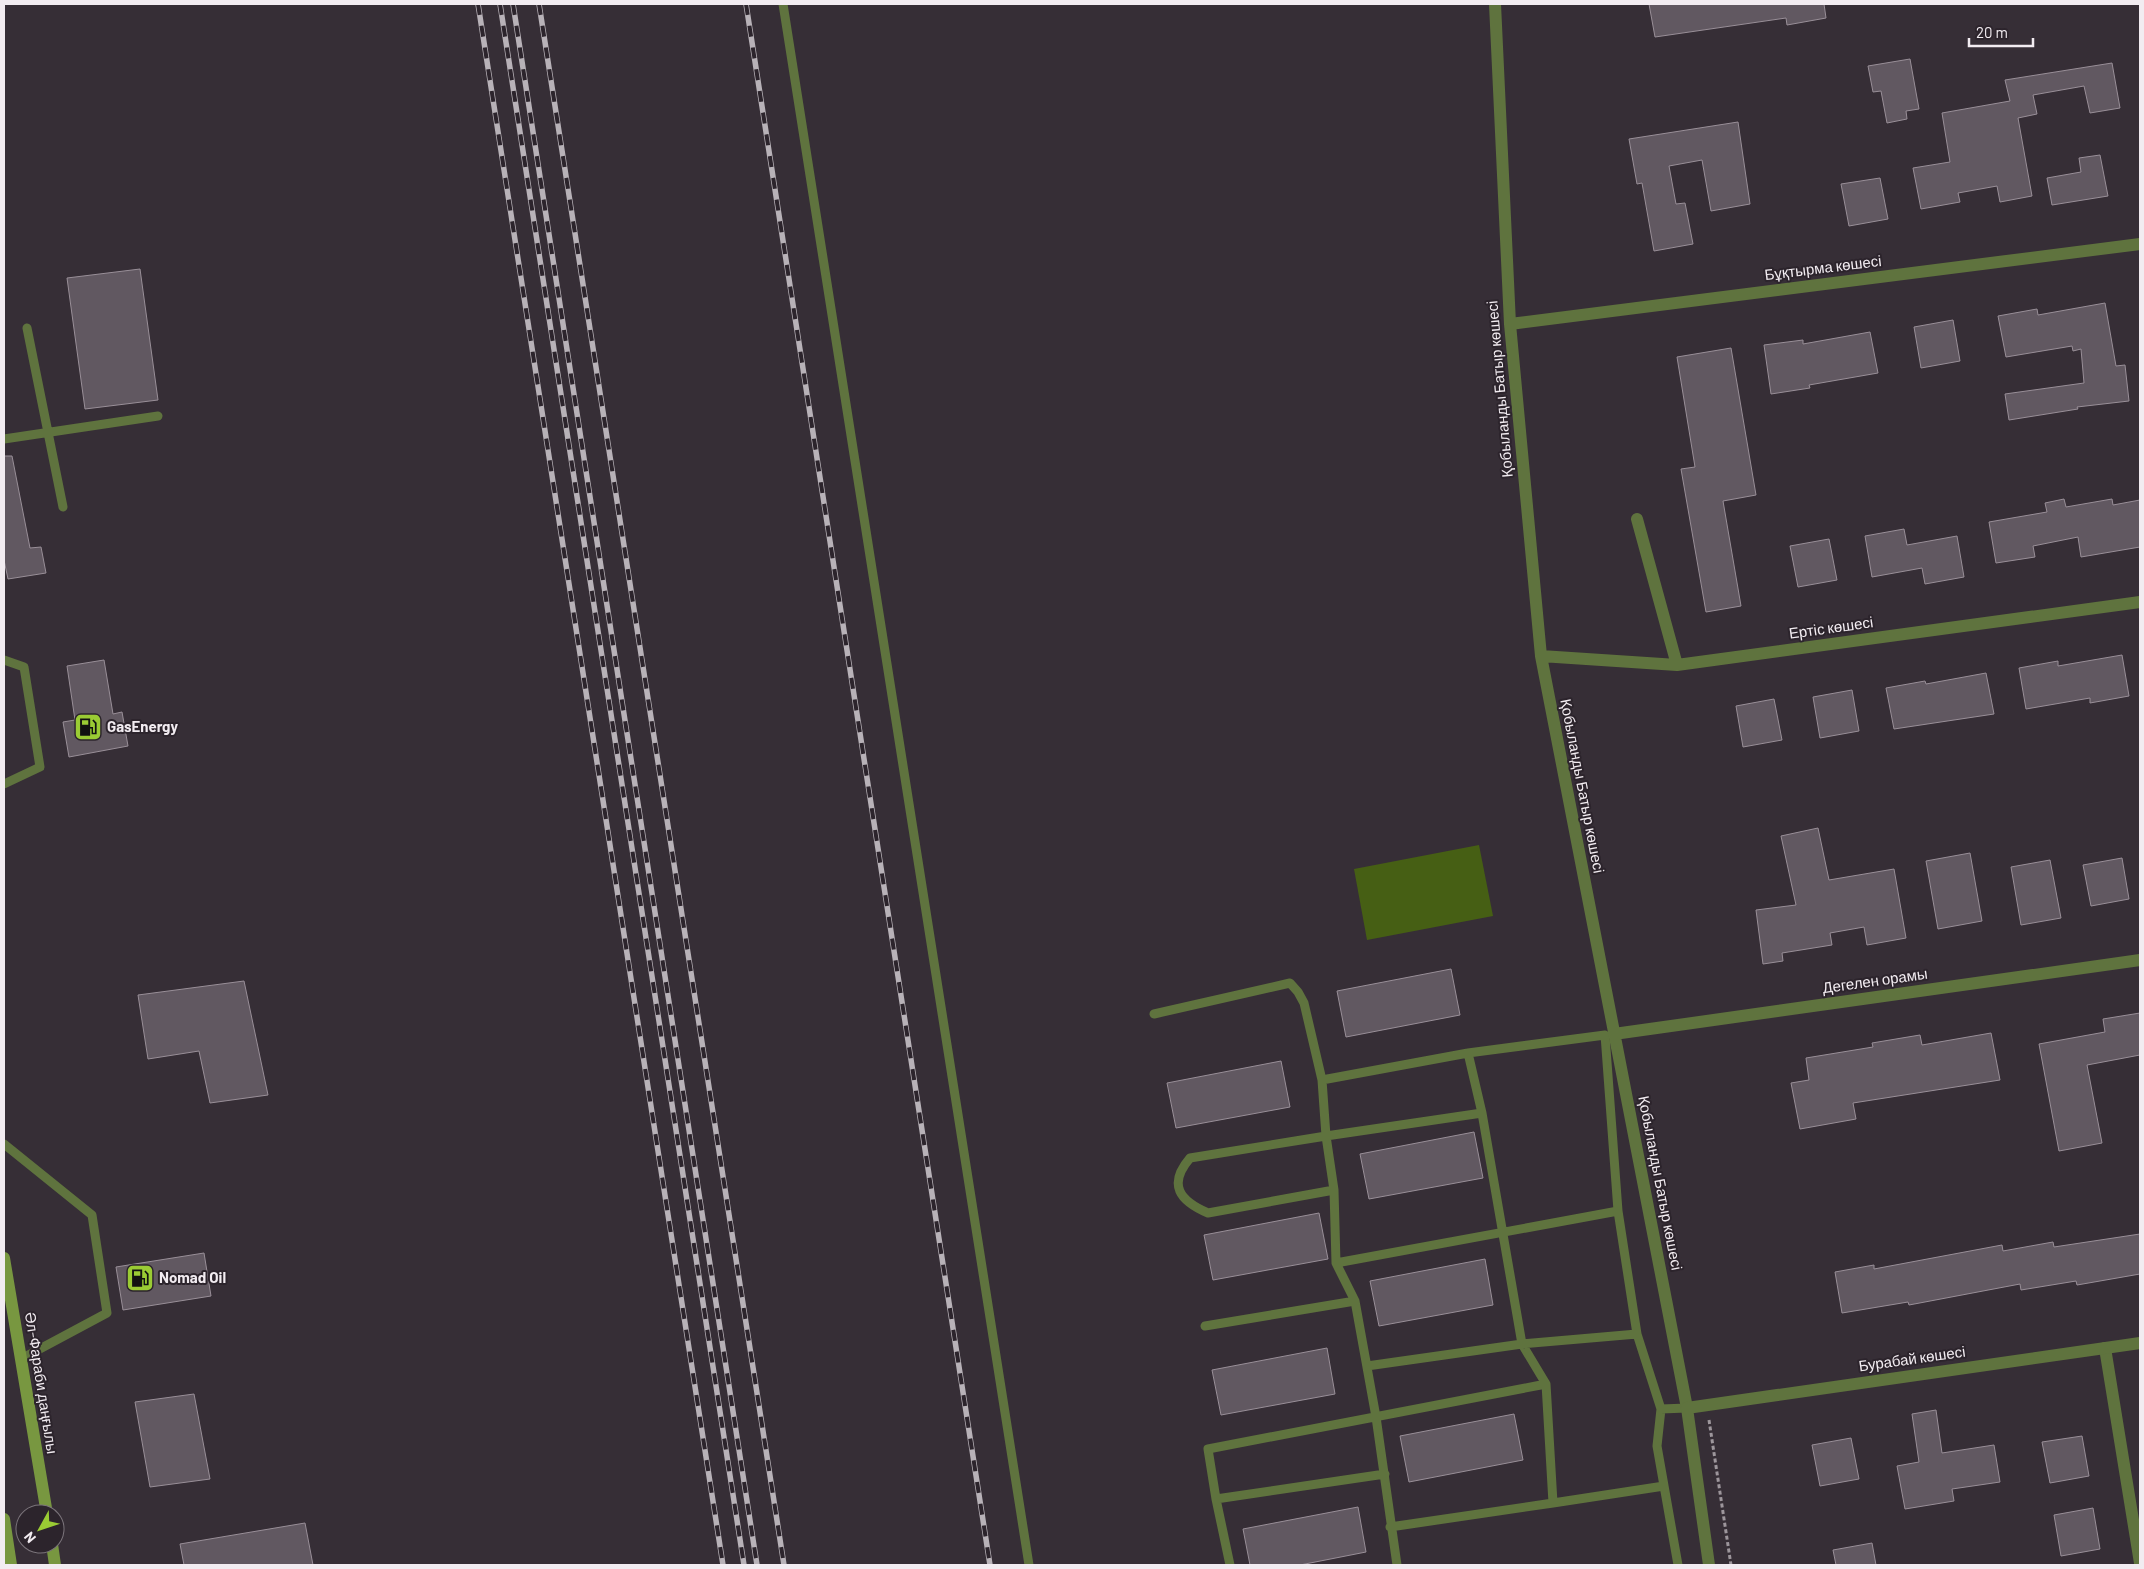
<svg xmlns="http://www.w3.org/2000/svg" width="2144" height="1569" viewBox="0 0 2144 1569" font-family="Barlow,sans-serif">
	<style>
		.park { fill: #465f14 }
		.building { fill: #615861; stroke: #998f98 }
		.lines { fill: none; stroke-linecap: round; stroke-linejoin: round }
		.path { stroke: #9d969c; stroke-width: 3; stroke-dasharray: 4 2.5; stroke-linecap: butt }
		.service { stroke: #5f733e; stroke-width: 9 }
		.minor { stroke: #5f733e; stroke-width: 12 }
		.tertiary { stroke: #5f733e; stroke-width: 12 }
		.secondary { stroke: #789740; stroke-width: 12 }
		.rail-casing { stroke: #b8b2b8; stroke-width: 5.5 }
		.rail { stroke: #2c242c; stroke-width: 4; stroke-dasharray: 11; stroke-linecap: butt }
		.labels { text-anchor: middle; stroke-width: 4; stroke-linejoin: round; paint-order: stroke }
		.street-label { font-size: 15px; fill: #f2ecf1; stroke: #2c242c }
		.poi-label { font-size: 15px; font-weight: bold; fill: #f2ecf1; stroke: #2c242c; text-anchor: start }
	</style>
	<rect width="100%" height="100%" fill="#362e36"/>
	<!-- park -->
	<path class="park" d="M1479,845L1493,916L1367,940L1354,869Z"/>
	<!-- building -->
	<path class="building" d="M1649,4H1824L1826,18L1787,25L1786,18L1655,37Z
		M1910,59L1919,109L1906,111L1907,119L1887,123L1881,91L1873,92L1868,66Z
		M2112,63L2120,108L2090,113L2084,86L2033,95L2037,114L2018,118L2032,196L2000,202L1997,186L1958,193L1960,202L1921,209L1913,168L1950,162L1942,113L2010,101L2005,80Z
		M1738,122L1750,204L1711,211L1702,160L1669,166L1676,204L1685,203L1693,244L1654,251L1642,183L1637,184L1629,139Z
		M2100,155L2108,196L2052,205L2047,178L2081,172L2079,158Z
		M1880,178L1888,219L1849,226L1841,184Z
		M140,269L158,400L85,409L67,278Z
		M2105,303L2116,366L2125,365L2129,401L2077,407L2078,409L2009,420L2005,394L2084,383L2081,349L2073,351L2072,346L2006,357L1998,316L2037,309L2038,315Z
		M1953,320L1960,361L1921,368L1914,327Z
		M1870,332L1878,373L1809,385L1810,388L1771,394L1764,345L1803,340V344Z
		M1731,348L1756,495L1723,501L1741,606L1706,612L1681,469L1695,467L1677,357Z
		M4,456H12L30,548L41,547L46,573L8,579L4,560Z
		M2064,499L2066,507L2112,499L2113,505L2140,500V547L2081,557L2078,537L2033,546L2035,557L1996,563L1989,522L2047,512L2045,503Z
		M1904,529L1907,545L1957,536L1964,577L1925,584L1922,568L1872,577L1865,536Z
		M1829,539L1837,580L1798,587L1790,546Z
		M2122,655L2129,696L2090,703V698L2026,709L2019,668L2058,661V666Z
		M104,660L113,714L122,712L128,746L69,757L63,722L75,720L67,666Z
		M1986,673L1994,714L1894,729L1886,688L1925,681L1926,684Z
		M1852,690L1859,731L1820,738L1813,697Z
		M1774,699L1782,740L1743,747L1736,706Z
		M1818,828L1829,880L1894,869L1906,938L1867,945L1864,927L1830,933L1832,945L1782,953L1783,961L1763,964L1756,910L1796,905L1781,836Z
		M1970,853L1982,921L1938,929L1926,861Z
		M2122,858L2129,899L2091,906L2083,865Z
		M2050,860L2061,918L2021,925L2011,867Z
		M1451,969L1460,1015L1346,1037L1337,991Z
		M244,981L268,1095L210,1103L199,1051L148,1059L138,995Z
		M2140,1013V1055L2087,1065L2102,1143L2059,1151L2039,1044L2105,1032L2103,1019Z
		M1991,1033L2000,1080L1853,1103L1856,1119L1800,1129L1791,1083L1809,1080L1806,1058L1873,1047L1872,1043L1920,1035L1922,1045Z
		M1281,1061L1290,1107L1176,1128L1167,1083Z
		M1474,1132L1483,1178L1369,1199L1360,1154Z
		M1319,1213L1328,1259L1213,1280L1204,1235Z
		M2140,1234V1274L2077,1285L2076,1281L2021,1290L2020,1284L1909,1305L1908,1302L1842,1313L1835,1272L1874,1265V1269L2002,1245L2003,1251L2053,1242L2054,1247Z
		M204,1253L211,1296L123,1310L116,1267Z
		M1485,1259L1493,1305L1379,1326L1370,1281Z
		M1327,1348L1335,1394L1221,1415L1212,1370Z
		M194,1394L210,1479L150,1487L135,1402Z
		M1936,1410L1942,1453L1994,1445L2000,1482L1952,1489L1954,1501L1905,1509L1897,1466L1919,1462L1912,1414Z
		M1514,1414L1523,1460L1409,1482L1400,1436Z
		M2082,1436L2089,1476L2050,1483L2042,1442Z
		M1851,1438L1859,1479L1820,1486L1812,1445Z
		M1358,1507L1366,1552L1300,1565H1250L1243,1529Z
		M2093,1508L2100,1549L2061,1556L2054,1515Z
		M305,1523L313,1565H184L180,1544Z
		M1872,1543L1876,1565H1836L1833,1550Z"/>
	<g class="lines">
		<!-- path -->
		<path class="path" d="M1709,1420L1731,1565"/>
		<!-- service -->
		<path class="service" d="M783,4L1029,1565
			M27,328L63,507
			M4,439L158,416
			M4,660L24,667L40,767L4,784
			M1154,1014L1290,983L1298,992L1304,1003L1322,1080
			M1468,1053L1482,1113L1522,1344L1637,1334L1661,1409L1687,1408
			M4,1144L92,1215L107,1313L21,1359
			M1334,1190L1208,1213C1180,1201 1167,1185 1190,1158L1326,1136L1322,1080L1468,1053L1605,1035L1618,1211L1637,1334
			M1336,1263L1618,1211
			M1205,1326L1355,1301
			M1367,1366L1522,1344L1546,1384L1553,1503L1390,1527
			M1661,1409L1657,1446L1678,1565
			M1216,1499L1208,1449L1546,1384
			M1553,1503L1664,1486
			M1230,1565L1216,1499L1385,1474
			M1397,1565L1376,1417L1355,1301L1336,1263L1334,1190L1326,1136L1482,1113"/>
		<!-- minor -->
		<path class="minor" d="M1495,4L1510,324L1541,656L1687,1408
			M1510,324L2140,244
			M1637,519L1677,665L2140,602
			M1541,656L1677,665
			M1614,1034L2140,960
			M2105,1348L2140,1563"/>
		<!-- tertiary -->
		<path class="tertiary" d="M1709,1565L1687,1408L2140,1343"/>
		<!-- secondary -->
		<path class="secondary" d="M4,1258L47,1514
			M4,1519L11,1565
			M52,1544L55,1565"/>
		<!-- rail casing -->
		<g class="rail-casing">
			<path id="rail" d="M478,4L723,1565
				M500,4L744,1565
				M513,4L757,1565
				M539,4L784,1565
				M746,4L990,1565"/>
		</g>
		<!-- rail -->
		<use href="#rail" class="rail"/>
	</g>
	<!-- icons -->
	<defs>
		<g id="fuel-square" transform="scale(1.4375)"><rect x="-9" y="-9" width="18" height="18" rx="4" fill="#9acb34" stroke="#2c242c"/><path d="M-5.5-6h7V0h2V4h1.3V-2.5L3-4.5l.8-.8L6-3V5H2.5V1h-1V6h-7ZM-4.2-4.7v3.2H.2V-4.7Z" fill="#111"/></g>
	</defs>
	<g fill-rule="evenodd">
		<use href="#fuel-square" x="88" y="727"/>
		<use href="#fuel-square" x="140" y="1278"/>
	</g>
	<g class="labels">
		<!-- street labels -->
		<g class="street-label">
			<text transform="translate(1823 268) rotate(-7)" y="5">Бұқтырма көшесі</text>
			<text transform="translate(1500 389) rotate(-95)" y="5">Қобыланды Батыр көшесі</text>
			<text transform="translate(1831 628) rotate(-8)" y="5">Ертіс көшесі</text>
			<text transform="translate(1582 786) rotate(79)" y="5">Қобыланды Батыр көшесі</text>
			<text transform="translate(1875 981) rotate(-8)" y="5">Дегелен орамы</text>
			<text transform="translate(1660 1183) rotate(79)" y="5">Қобыланды Батыр көшесі</text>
			<text transform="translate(1912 1359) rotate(-8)" y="5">Бурабай көшесі</text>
			<text transform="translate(41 1383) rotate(81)" y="5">Әл-Фараби даңғылы</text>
		</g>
		<!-- poi labels -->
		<g class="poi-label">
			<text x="107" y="732">GasEnergy</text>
			<text x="159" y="1283">Nomad Oil</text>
		</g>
	</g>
	<!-- border -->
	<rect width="2144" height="1569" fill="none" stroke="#f2ecf1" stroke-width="10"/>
	<!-- north arrow -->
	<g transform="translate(40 1529) rotate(230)"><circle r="24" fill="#2c242c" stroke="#7b747b"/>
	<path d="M0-4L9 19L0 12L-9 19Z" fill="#9acb34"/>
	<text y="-8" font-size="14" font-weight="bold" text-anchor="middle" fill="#f2ecf1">N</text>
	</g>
	<!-- scale -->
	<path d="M1969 38v8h64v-8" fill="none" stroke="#f2ecf1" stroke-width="2.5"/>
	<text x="1976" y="38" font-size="15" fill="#f2ecf1" stroke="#2c242c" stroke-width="4" paint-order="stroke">20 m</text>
</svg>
